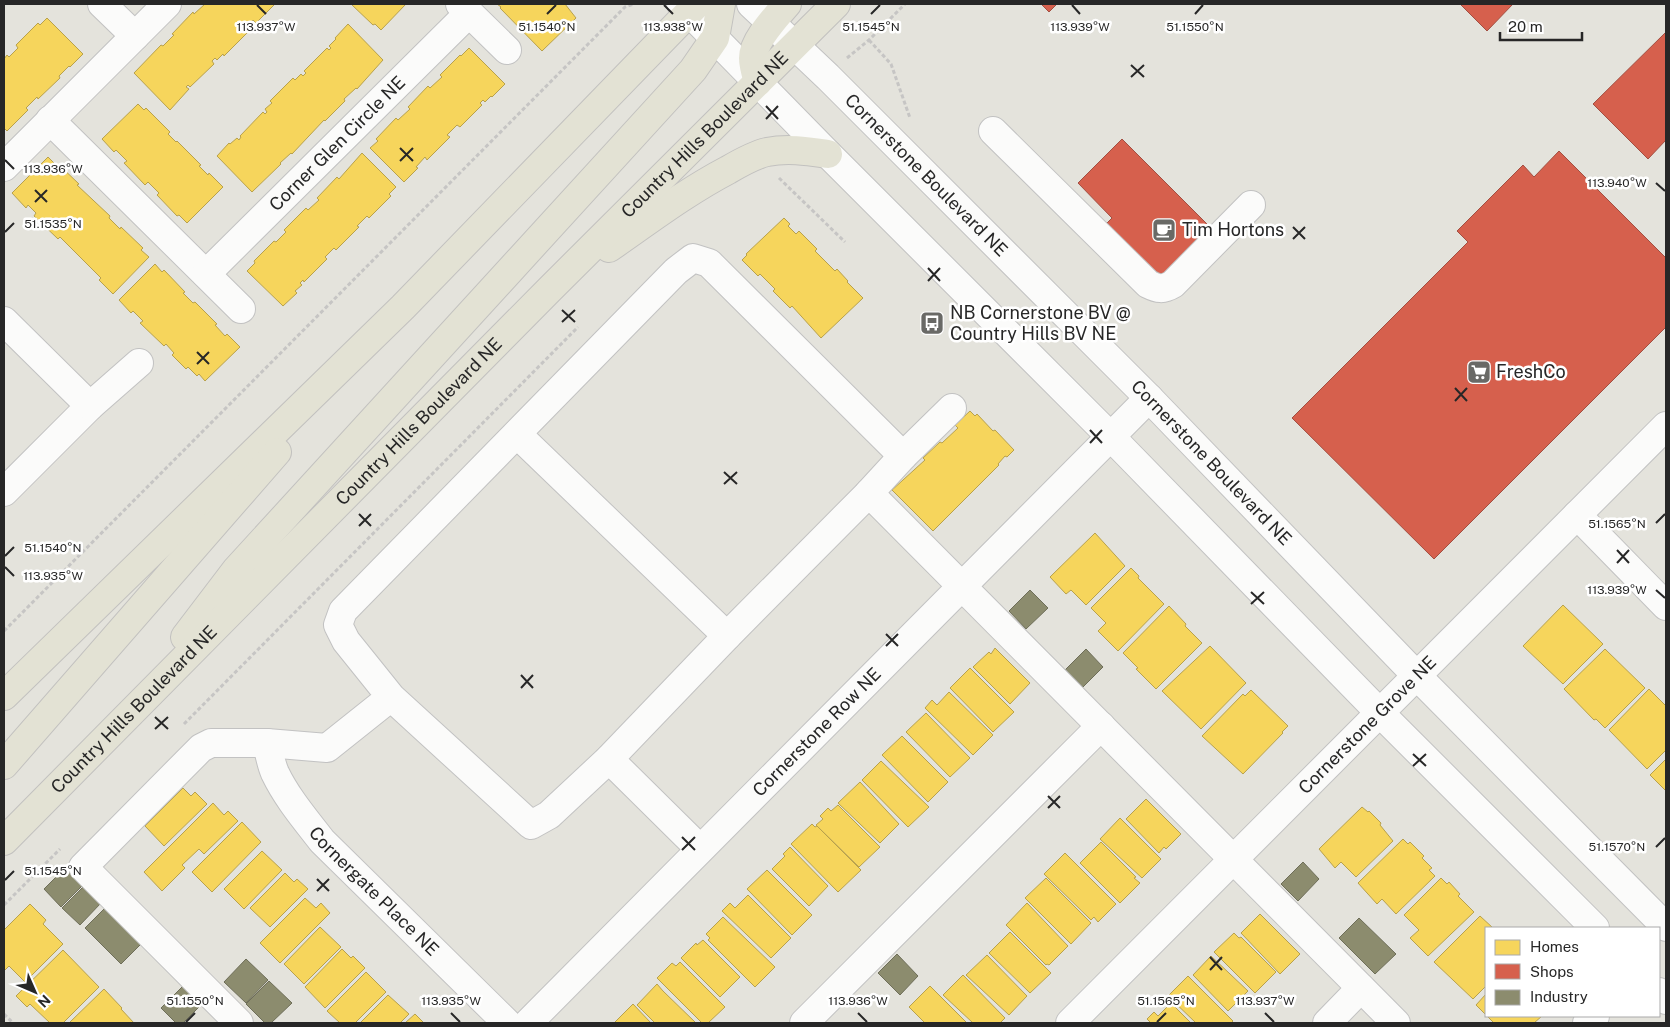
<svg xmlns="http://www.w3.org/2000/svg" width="1670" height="1027" viewBox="0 0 1670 1027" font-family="'Public Sans',sans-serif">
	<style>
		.homes { fill: #f6d55c; stroke: #b8a14c }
		.shops { fill: #d6604d; stroke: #a24f42 }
		.industry { fill: #8c8c6e; stroke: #6e6e59 }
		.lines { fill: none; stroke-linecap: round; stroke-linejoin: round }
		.minor-casing { stroke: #c2c2c2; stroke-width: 30 }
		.major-casing { stroke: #c2c1bf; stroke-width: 30 }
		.path { stroke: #c6c5c4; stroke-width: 3; stroke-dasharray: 4 2.5; stroke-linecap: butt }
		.minor { stroke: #fbfbfa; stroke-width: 28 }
		.major { stroke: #e3e2d4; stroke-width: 28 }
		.ticks { fill: none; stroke: #272727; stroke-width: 2 }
		.labels { text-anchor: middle; stroke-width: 5; stroke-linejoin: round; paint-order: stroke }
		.street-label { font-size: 18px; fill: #272727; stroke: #fff }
		.poi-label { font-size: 18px; fill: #272727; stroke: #fff; text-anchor: start }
		.ticks-label { font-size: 12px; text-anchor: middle; fill: #272727; stroke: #fff; stroke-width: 5; stroke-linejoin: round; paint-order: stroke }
	</style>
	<rect width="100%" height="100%" fill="#e4e3dc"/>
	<!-- homes -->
	<path class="homes" d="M205,4H275L256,23L253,20L250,23L252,24L246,31L248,32L224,56L223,54L217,60L215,58L212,61L214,64L190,87L188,85L186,87L189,89L170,110L134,73L161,45L163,46L174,35L172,34L193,12L194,14Z
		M351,4H406L381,30L375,24L373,25Z
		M497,4H565L576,18L542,51L500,8L501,7Z
		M47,18L83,54L70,67L69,66L59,76L60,78L38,99L37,97L26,108L28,110L7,131L5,129L4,131V59L7,55L9,57L18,48L16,45L38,23L40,25Z
		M348,24L383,60L357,89L356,88L344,99L345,101L325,121L324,120L292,154L291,153L280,163L281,164L252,192L217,156L229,143L230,144L237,138L239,140L241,137L240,136L263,112L265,114L267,112L265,109L272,103L270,101L293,78L295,80L301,74L303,76L306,73L304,71L327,48L329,50L331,48L329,46L336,39L335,38Z
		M469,48L505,84L492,97L491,96L485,102L483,100L480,103L482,105L460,127L457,125L447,135L450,137L427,160L425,157L416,167L418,168L404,182L370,148L378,141L376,139L396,118L398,120L410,109L408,107L428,86L430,88L442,77L440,75L460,55L461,56Z
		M138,104L144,110L146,108L170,132L168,134L176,142L177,141L201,165L199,166L208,175L209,173L223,187L187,223L179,215L177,216L157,195L159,193L148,182L145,185L124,163L127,161L116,150L114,152L102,139Z
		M362,153L396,187L389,194L391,196L369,218L367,216L357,226L359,227L336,250L334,248L325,257L327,259L304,282L303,280L300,283L302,285L295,291L297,293L283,306L247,271L255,263L254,261L274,241L276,242L286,232L284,230L306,208L308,210L319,200L317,198L337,177L339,179Z
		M48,157L56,165L57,163L79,184L77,185L110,216L109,218L120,229L121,227L143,248L141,250L149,257L113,294L99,280L101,278L60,237L58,239L34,216L36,213L28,205L26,208L12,193Z
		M784,218L790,224L788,226L796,234L799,231L817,249L815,251L835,271L837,269L848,281L847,282L863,298L821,338L792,306L790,308L773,291L775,289L760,274L758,276L742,260L747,255L746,254Z
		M155,264L162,272L164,270L185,292L183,293L193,303L195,302L217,324L215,325L225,336L227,334L240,347L205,381L199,374L197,376L188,367L186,369L172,355L174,353L166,344L164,346L140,323L143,321L133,311L131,313L119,300Z
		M970,411L975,416L977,414L993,431L995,430L1014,450L1007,457L1005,456L998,464L999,465L933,531L892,490L925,460L923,458L940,442L942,443L958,428L955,425Z
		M1095,533L1125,566L1086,605L1071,590L1066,594L1050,577Z
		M1131,568L1139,576L1138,578L1164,604L1118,651L1098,631L1106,623L1091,608Z
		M1563,605L1603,644L1563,684L1523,646Z
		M1169,606L1186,624L1185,626L1202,643L1156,689L1136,669L1138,668L1123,653Z
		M1210,646L1246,683L1201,729L1162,691Z
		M995,648L1030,683L1010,704L973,667L989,652L991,654Z
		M1605,649L1645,688L1605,728L1596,719L1594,720L1564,689Z
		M970,668L1014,712L993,732L950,688Z
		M1649,689L1666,706V750L1647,769L1609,730Z
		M1251,690L1288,726L1282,732L1283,733L1243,774L1202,736L1243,694L1245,696Z
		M949,692L993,735L973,755L925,708L932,700L937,705Z
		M926,713L970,758L950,777L906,732Z
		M902,736L948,782L928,802L882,755Z
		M1666,759V791L1650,775Z
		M881,761L929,807L908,827L862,780Z
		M860,782L899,824L880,843L838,803Z
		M183,788L191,796L195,792L207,804L164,846L145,826Z
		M1146,799L1181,834L1166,849L1164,847L1159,853L1126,819Z
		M213,803L224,815L228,811L238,821L204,854L199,849L182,865L185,868L162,891L144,872Z
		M838,805L880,847L859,867L816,825L823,819L820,816L828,808L831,811Z
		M1362,807L1368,812L1369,811L1381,823L1380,825L1393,841L1356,877L1341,862L1335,868L1319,849Z
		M1120,818L1161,859L1142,878L1100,839Z
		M242,822L261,842L212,892L192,872Z
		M812,824L815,827L817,826L861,870L838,892L791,844Z
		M1403,839L1408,844L1410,842L1424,856L1422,858L1432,868L1429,870L1435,876L1396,914L1382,899L1377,904L1358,883Z
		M1101,842L1136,877L1134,878L1140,883L1120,903L1080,863Z
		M790,847L828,886L809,906L772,869L785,856L783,854Z
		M262,851L282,870L244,909L224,889Z
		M1065,853L1116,904L1098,922L1094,917L1091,920L1044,874Z
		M767,870L812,915L792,935L747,889Z
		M285,873L294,882L297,879L308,889L270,927L250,908Z
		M1046,878L1091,923L1071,944L1025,898Z
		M1441,878L1447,884L1449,882L1460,894L1458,896L1474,912L1428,956L1410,938L1419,930L1404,915Z
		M748,895L791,938L771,958L722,911L730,903L735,908Z
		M305,898L316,908L321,903L330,913L280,963L260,943Z
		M1027,903L1068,946L1049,965L1047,964L1046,965L1006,925Z
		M30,904L46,920L43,924L63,944L25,982L9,966L5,970L4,969V930Z
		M1260,914L1300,954L1280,974L1241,933Z
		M1480,916L1493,928H1486V986L1473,999L1434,962Z
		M723,917L775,967L755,987L708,940L710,938L706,934Z
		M320,927L341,947L304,984L284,964Z
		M1010,932L1051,973L1030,993L989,953Z
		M1234,933L1239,938L1241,937L1276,972L1255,993L1214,952Z
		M703,940L740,977L720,997L681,958L696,943L697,945Z
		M342,949L351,958L353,956L365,968L325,1008L305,987Z
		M63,950L99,987L63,1023H50L30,1004L27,1007L16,996Z
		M987,955L1027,996L1009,1015L966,975Z
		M1211,956L1248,991L1228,1011L1193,975Z
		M680,962L725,1007L708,1023H702L657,978L672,963L676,966Z
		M366,972L386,992L355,1023H340L327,1011Z
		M963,975L1005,1018L1000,1023H973L943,995Z
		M1188,976L1233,1021L1231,1023H1196L1168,996Z
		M657,984L663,991L696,1023H655L637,1005Z
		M930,986L967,1023H925L909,1007Z
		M104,989L122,1008L121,1009L134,1023H69Z
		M1486,994V1015L1476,1005Z
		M388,995L409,1014L400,1023H360Z
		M1171,1003L1191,1023H1151L1147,1019L1154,1012L1158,1016Z
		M633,1004L651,1023H614Z
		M415,1014L424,1023H405Z
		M1487,1016H1542L1534,1023H1493V1022Z"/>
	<!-- shops -->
	<path class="shops" d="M1041,4H1057L1049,12Z
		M1460,4H1513L1487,31Z
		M1666,32V140L1648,159L1593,104Z
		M1122,139L1211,228L1161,277L1107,223L1112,218L1078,183Z
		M1559,151L1666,258V327L1434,559L1292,418L1468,242L1457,231L1523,165L1534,177Z"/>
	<!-- industry -->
	<path class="industry" d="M1030,590L1048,608L1026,629L1009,611Z
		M1086,649L1103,667L1083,687L1065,670Z
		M1303,862L1319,879L1298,901L1281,884Z
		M65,868L82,886L61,907L44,889Z
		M84,886L101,903L80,925L62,908Z
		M105,908L141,944L121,964L85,928Z
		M1359,918L1396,954L1375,974L1339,938Z
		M897,954L918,976L900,995L878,973Z
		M246,959L268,980L246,1003L224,982Z
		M269,981L292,1003L271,1023H265L246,1004Z
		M183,986L201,1005L183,1023H176L161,1008Z"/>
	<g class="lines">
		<!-- minor casing -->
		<g class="minor-casing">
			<g id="minor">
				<path d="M102,4L135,36"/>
				<path d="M460,4L507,50"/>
				<path d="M681,4L828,154L1111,437L1380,713L1595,928"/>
				<path id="s1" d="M751,4L828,77L1149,398L1417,676L1666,927"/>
				<path d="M50,120L241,309"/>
				<path d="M993,131L1148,284C1158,289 1163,290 1173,284L1251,205"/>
				<path d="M4,167L167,4"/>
				<path id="s2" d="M206,274L469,13"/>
				<path d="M4,321L90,406L4,492"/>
				<path d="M90,406L139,363"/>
				<path d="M517,434L727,636"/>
				<path d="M903,456L952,408"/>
				<path d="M869,493L1396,1023"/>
				<path d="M1577,515L1666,606"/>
				<path id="s3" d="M267,743C269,753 271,764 275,773C287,798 305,819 322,841L507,1023"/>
				<path d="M609,759L700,849"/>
				<path d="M1659,992L1666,1000"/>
				<path d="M239,1023L83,867L201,748L211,743H267L327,748L391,697L531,825L549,815L609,759L727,636L869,493L903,456L709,263L693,258L676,271L343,611L338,625L346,641L391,697"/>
				<path id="s4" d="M528,1023L1149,398"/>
				<path d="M804,1023L1101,726"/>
				<path id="s5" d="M1070,1023L1666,426"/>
				<path d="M1327,1023L1361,988"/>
				<path d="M1587,1023L1595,1016"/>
			</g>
		</g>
		<!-- major casing -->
		<g class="major-casing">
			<g id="major">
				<path d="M758,82C756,75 753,66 753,58C753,41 776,17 787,4"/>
				<path d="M609,248C648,221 686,192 728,170C740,163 754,155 767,152C788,148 807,151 828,154"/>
				<path d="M185,637L236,570L693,70L715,38L721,4"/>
				<path d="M4,696L403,307L697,4"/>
				<path d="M4,765L277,452"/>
				<path id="s6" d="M4,841L550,289L836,4"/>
			</g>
		</g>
		<!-- path -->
		<path class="path" d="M869,40L891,64L910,118
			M847,58L869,40L905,4
			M779,178L845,242
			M4,631L625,7L634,4
			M184,724L578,327
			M4,905L60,849
			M4,1014L13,1023"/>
		<!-- minor -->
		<use href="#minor" class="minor"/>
		<!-- major -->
		<use href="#major" class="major"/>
	</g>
	<!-- ticks -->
	<path class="ticks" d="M257,5L266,14M664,5L673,14M1072,5L1080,14M547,14L556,5M871,14L880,5M1195,14L1203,5M1131,65L1144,77M1131,77L1144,65M766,106L778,119M766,119L778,106M400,148L413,161M5,160L14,169M400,161L413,148M1656,183L1665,191M35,190L47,202M35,202L47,190M1293,227L1305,239M5,232L14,223M1293,239L1305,227M928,268L940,281M928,281L940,268M562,310L575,322M562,322L575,310M197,352L209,364M197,364L209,352M1455,388L1467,401M1455,401L1467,388M1090,430L1102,443M1090,443L1102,430M724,472L737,484M724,484L737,472M359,514L371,526M1656,523L1665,514M359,526L371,514M1617,550L1629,563M5,556L14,547M1617,563L1629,550M5,567L14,576M1656,590L1665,598M1251,592L1264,604M1251,604L1264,592M886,634L898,646M886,646L898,634M521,675L533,688M521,688L533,675M155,717L168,729M155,729L168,717M1413,754L1426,766M1413,766L1426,754M1048,796L1060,808M1048,808L1060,796M682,837L695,850M1656,847L1665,838M682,850L695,837M317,879L329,891M5,880L14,871M317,891L329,879M1210,957L1222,970M1210,970L1222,957M451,1013L460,1022M858,1013L867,1022M1265,1013L1274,1022M186,1022L195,1013M1157,1022L1166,1013"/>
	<!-- icons -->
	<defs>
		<g id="cafe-square" transform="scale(1.25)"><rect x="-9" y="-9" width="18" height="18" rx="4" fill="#696966" stroke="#fff"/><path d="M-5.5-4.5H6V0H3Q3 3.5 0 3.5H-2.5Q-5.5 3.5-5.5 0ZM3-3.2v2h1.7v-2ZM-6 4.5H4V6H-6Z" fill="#fff"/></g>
		<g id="bus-square" transform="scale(1.25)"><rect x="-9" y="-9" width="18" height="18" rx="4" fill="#696966" stroke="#fff"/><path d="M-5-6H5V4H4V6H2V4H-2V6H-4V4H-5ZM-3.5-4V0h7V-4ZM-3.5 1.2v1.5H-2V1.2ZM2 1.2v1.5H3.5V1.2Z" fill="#fff"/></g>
		<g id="supermarket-square" transform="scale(1.25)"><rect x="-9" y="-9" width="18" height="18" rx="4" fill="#696966" stroke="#fff"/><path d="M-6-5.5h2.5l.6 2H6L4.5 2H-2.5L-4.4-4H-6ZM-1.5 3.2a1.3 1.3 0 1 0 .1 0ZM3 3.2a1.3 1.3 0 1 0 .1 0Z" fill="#fff"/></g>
	</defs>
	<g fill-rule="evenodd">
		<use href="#cafe-square" x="1164" y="230"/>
		<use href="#bus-square" x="932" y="323"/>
		<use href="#supermarket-square" x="1479" y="372"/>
	</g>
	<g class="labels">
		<!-- street labels -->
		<g class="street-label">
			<text dy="6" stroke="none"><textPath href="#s6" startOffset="995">Country Hills Boulevard NE</textPath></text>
			<text dy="6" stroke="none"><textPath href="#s2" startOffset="185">Corner Glen Circle NE</textPath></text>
			<text dy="6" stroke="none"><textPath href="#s1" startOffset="245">Cornerstone Boulevard NE</textPath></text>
			<text dy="6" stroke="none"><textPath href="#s6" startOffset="590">Country Hills Boulevard NE</textPath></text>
			<text dy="6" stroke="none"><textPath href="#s1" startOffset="650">Cornerstone Boulevard NE</textPath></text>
			<text dy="6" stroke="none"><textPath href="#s6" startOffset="185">Country Hills Boulevard NE</textPath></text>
			<text dy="6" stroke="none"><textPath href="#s5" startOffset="421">Cornerstone Grove NE</textPath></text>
			<text dy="6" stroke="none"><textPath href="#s4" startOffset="410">Cornerstone Row NE</textPath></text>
			<text dy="6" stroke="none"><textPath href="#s3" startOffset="186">Cornergate Place NE</textPath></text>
		</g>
		<!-- poi labels -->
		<g class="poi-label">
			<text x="1182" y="236">Tim Hortons</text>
			<text x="950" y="319">NB Cornerstone BV @<tspan x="950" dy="21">Country Hills BV NE</tspan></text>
			<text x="1496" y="378">FreshCo</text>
		</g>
	</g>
	<g class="ticks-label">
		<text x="266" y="31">113.937°W</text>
		<text x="547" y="31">51.1540°N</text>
		<text x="673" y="31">113.938°W</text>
		<text x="871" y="31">51.1545°N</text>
		<text x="1080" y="31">113.939°W</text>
		<text x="1195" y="31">51.1550°N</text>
		<text x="53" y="173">113.936°W</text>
		<text x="1617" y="187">113.940°W</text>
		<text x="53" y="228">51.1535°N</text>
		<text x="1617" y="528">51.1565°N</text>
		<text x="53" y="552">51.1540°N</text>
		<text x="53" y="580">113.935°W</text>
		<text x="1617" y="594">113.939°W</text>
		<text x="1617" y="851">51.1570°N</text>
		<text x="53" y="875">51.1545°N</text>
		<text x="195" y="1005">51.1550°N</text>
		<text x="451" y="1005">113.935°W</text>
		<text x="858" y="1005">113.936°W</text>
		<text x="1166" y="1005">51.1565°N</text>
		<text x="1265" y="1005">113.937°W</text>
	</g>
	<!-- border -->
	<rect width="1670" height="1027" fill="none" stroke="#272727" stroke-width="10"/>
	<!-- legend -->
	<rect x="1485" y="927" width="175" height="90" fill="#ffffff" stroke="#a9a9a9"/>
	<rect x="1495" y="940" width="25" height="15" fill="#f6d55c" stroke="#a9a9a9"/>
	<text x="1530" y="952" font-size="15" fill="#272727">Homes</text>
	<rect x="1495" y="964" width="25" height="15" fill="#d6604d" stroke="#a9a9a9"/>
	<text x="1530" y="977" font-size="15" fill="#272727">Shops</text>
	<rect x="1495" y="990" width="25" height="15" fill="#8c8c6e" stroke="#a9a9a9"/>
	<text x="1530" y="1002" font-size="15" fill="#272727">Industry</text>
	<!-- north arrow -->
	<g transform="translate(35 992) rotate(135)" stroke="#ffffff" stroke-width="4" paint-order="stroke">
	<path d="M0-4L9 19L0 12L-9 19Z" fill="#272727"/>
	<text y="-8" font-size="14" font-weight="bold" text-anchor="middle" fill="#272727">N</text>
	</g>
	<!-- scale -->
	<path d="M1500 32v8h82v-8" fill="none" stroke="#272727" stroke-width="2.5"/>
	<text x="1508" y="32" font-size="15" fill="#272727" stroke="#ffffff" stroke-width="4" paint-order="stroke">20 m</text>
</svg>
